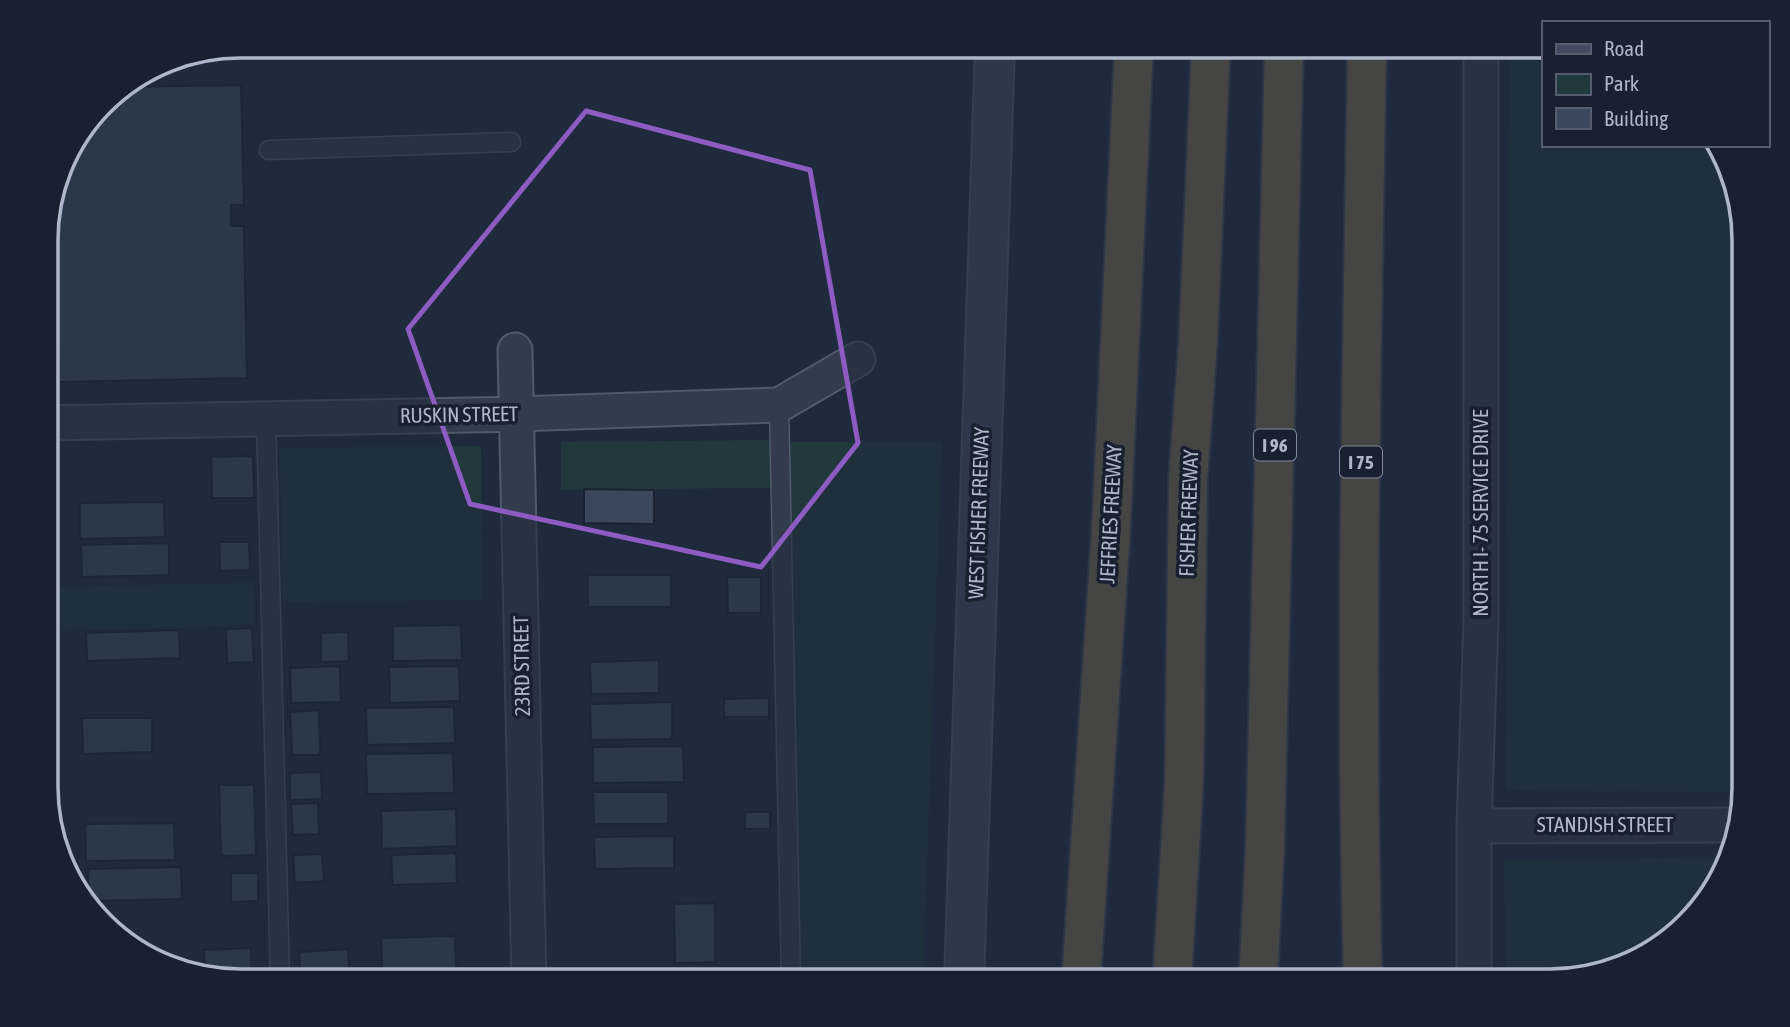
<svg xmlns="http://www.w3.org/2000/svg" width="1790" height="1027" viewBox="0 0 1790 1027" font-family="'Asap Condensed',sans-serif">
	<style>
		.green { fill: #21383d }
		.building { fill: #3b475d; stroke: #1b2333; stroke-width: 2 }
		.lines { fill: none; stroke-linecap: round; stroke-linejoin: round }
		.lane-casing { stroke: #51596a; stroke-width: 21 }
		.street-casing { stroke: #51596a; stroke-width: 37 }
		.secondary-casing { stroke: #51596a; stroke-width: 42 }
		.highway-casing { stroke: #3e4657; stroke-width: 42 }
		.lane { stroke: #333c4c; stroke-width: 18 }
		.street { stroke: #333c4c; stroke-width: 33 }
		.secondary { stroke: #414a60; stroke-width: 38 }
		.highway { stroke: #73684f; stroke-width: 38 }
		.marked { fill: none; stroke: #8d5cc2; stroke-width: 5; stroke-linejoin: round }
		.labels { text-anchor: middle; stroke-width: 7; stroke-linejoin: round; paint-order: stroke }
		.shield { fill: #192131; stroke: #81899b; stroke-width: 2 }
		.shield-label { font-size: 19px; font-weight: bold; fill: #aeb6c9 }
		.street-label { font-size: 21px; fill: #aeb6c9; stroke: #192131 }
		.rim { fill: none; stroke: #aeb6c9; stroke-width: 3.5 }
	</style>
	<rect width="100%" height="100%" fill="#1f2a3c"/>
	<!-- green -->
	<path class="green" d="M1509,46H1543V145H1716L1734,196L1731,792L1506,790Z
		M772,440L773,488L561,490V442Z
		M789,442H942L923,981H800Z
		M481,446L483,601L282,602L280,447Z
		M254,582L255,625L61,630L60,587Z
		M1727,857L1719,884L1648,955L1562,981H1506L1504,860Z"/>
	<!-- building -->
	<path class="building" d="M241,85L244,205H231V226H244L247,378L59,382L55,188L66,154L111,94L122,87Z
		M253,456L254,498H212L211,457Z
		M584,489L654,490V524L584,523Z
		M164,502L165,537L80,539V503Z
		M219,542H249L250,570L220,571Z
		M169,543V575L82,577L81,545Z
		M588,575H671V607H588Z
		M727,577H761V613H728Z
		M461,625L462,660L393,661V626Z
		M252,628L254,662L227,663L226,629Z
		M179,630L180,658L87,661L86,633Z
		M348,632L349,661L321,662V633Z
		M659,660V693L591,694L590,662Z
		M340,666L341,702L291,703L290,668Z
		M459,666L460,701L390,703L389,667Z
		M769,698V717H724V699Z
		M672,702V739L591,740L590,704Z
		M454,707L455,743L367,745L366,708Z
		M319,710L320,755H292L290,712Z
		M82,718H152V752L83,754Z
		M683,746L684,782L593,783V747Z
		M453,753L454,793L367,794L366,754Z
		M321,772L322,799L290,800V773Z
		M219,785H254L256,855L221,856Z
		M593,792H668V824H594Z
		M318,803L319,834L293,835L291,804Z
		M456,809L457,846L382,849L381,811Z
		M745,812H770V829H745Z
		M174,823L175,860L86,861L85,824Z
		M674,836V868L595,869L594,837Z
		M456,853L457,883L393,885L391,855Z
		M322,854L324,881L295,883L293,855Z
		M181,867L182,899L89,901L88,869Z
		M231,873H258V901L231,902Z
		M715,903V962L675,963L674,904Z
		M455,936L456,971L382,973L381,938Z
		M251,948L252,981H240L205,972L204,950Z
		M168,949V962L143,956L137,950Z
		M348,949L350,981H301L299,952Z"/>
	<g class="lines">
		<!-- lane casing -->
		<g class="lane-casing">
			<path id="lane" d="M269,150L511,142
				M779,405L791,981
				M266,418L280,981"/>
		</g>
		<!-- street casing -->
		<g class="street-casing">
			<path id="street" d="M515,350L529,981
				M47,423L517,414L779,405L858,359
				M1474,826L1736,825
				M1474,981V826L1481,621V46"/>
		</g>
		<!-- secondary casing -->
		<g class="secondary-casing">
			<path id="secondary" d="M964,981L995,46"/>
		</g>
		<!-- highway casing -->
		<g class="highway-casing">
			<path id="highway" d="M1081,981L1111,530L1134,46
				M1172,981L1184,783L1188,479L1198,342L1211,46
				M1258,981L1265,845L1284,46
				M1363,981C1354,669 1362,357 1367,46"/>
		</g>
		<!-- lane -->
		<use href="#lane" class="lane"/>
		<!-- street -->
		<use href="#street" class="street"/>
		<!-- secondary -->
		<use href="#secondary" class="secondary"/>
		<!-- highway -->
		<use href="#highway" class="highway"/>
	</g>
	<!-- marked area -->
	<path d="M0 0H1790V1027H0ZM586,111L810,170L858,443L761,567L470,504L408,329Z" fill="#1f2a3c" fill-opacity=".55" fill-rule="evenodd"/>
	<path class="marked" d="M586,111L810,170L858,443L761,567L470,504L408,329Z"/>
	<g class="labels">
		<!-- shield labels -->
		<g class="shield">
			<rect x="1254" y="429.5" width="42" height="31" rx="5"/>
			<rect x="1340" y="446.5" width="42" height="31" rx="5"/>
		</g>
		<g class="shield-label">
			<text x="1275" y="452">I 96</text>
			<text x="1361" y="469">I 75</text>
		</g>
		<!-- street labels -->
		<g class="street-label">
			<text transform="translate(459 415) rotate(-1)" y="7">RUSKIN STREET</text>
			<text transform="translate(979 513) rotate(-88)" y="7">WEST FISHER FREEWAY</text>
			<text transform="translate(1189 513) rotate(-88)" y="7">FISHER FREEWAY</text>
			<text transform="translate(1481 513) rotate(-90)" y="7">NORTH I- 75 SERVICE DRIVE</text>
			<text transform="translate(1111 514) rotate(-87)" y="7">JEFFRIES FREEWAY</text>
			<text transform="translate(522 666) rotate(-91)" y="7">23RD STREET</text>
			<text x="1605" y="832">STANDISH STREET</text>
		</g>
	</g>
	<!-- crop -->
	<path d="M0 0H1790V1027H0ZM240 58H1550A182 182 0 0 1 1732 240V787A182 182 0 0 1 1550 969H240A182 182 0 0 1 58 787V240A182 182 0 0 1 240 58Z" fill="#192131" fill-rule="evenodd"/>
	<path class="rim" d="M240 58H1550A182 182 0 0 1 1732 240V787A182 182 0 0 1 1550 969H240A182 182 0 0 1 58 787V240A182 182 0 0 1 240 58Z"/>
	<!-- legend -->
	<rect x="1542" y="21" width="228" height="126" fill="#192131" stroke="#555d6e" stroke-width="2"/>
	<rect x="1556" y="44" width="35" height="10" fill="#414a60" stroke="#555d6e" stroke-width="2"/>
	<text x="1604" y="56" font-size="21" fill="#aeb6c9">Road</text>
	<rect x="1556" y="74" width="35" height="21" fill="#21383d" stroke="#555d6e" stroke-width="2"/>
	<text x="1604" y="91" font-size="21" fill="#aeb6c9">Park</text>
	<rect x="1556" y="108" width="35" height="21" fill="#3b475d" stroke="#555d6e" stroke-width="2"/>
	<text x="1604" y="126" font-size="21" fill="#aeb6c9">Building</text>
</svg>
